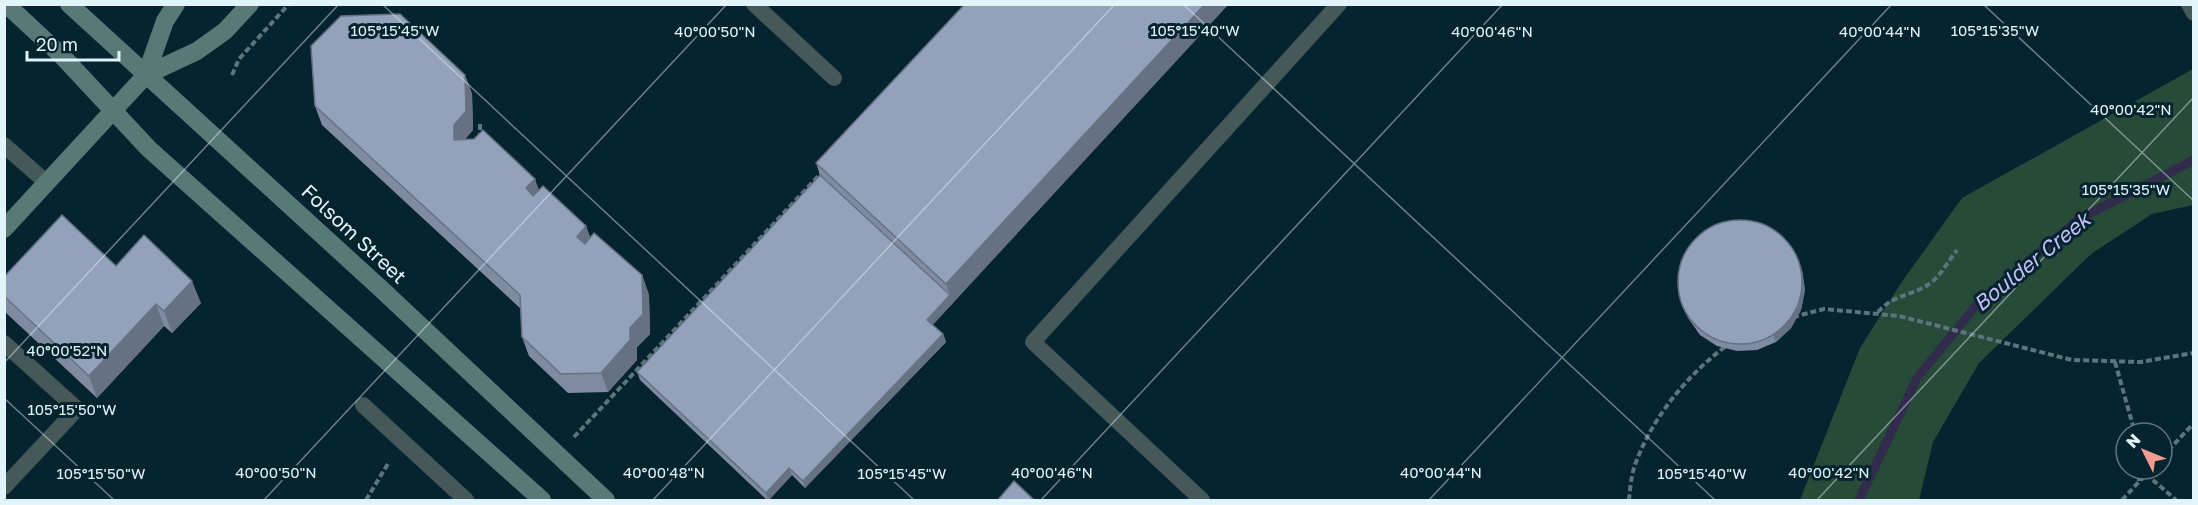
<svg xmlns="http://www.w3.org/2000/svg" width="2198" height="505" viewBox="0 0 2198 505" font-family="'Golos Text',sans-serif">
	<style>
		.green { fill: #284b39 }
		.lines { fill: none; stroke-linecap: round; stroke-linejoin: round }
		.stream { stroke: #312c4b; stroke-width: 9 }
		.path { stroke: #5b747e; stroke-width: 4; stroke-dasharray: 6 3; stroke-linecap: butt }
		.service { stroke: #455958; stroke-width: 16 }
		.secondary { stroke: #597977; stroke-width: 18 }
		.wall { fill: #7e8ba1 }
		.shaded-wall { fill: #667183 }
		.building { fill: #92a2bb; stroke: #667183; stroke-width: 1.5 }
		.ticks { fill: none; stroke: #e2f3fa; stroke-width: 1.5; stroke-opacity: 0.45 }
		.labels { text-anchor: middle; stroke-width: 6; stroke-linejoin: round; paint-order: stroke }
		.street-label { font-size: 20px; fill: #e2f3fa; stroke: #05242f }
		.water-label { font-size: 21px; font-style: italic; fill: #c6bffb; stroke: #05242f }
		.ticks-label { font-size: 15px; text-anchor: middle; fill: #e2f3fa; stroke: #05242f; stroke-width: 6; stroke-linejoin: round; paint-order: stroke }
	</style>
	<rect width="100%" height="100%" fill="#05242f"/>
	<!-- green -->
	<path class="green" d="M2193,69V205L2152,214L2091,254L1979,363L1933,442L1919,500H1800L1860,348L1901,283L1962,198Z"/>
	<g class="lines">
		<!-- stream -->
		<path class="stream" d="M1859,500L1917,378L1979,302L2079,219L2194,160"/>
		<!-- path -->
		<path class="path" d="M232,75L239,59L289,4
			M480,124V135
			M1878,312C1894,294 1912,296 1929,284C1940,277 1949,260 1957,250
			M1793,317L1824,309L1899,316L2072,360L2140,362L2194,353
			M2115,362L2135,433
			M574,437L823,171
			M2162,457L2194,423
			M2139,469V481
			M2146,474L2176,500
			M366,500L389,462
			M1629,500C1630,490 1631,478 1634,468C1650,420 1686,376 1726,346
			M2122,500L2151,469"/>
		<!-- service -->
		<path class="service" d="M754,4L834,78
			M2189,4L2194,13
			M4,145L47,183
			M4,343L77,409L4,487
			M363,405L466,500
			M1202,500L1033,342L1339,4"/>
		<!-- secondary -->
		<path class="secondary" d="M6,4L63,57L149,149L542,500
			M69,4L379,287L606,500
			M146,75L165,21L176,4
			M4,229L146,75L197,51L225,31L250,4"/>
	</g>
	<!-- wall -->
	<path class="wall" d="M965,4L953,303L932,325L943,334L946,342L805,488L792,475L768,501L640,380L637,372L820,175L816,163Z
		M465,75L472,94L473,130L465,139L539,190L586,226L590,237L642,275L649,295L650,334L637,347V360L608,392L568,393L529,356L522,337L521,309L322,125L315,106Z
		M116,266L201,303L172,333L164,326L97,398L4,311V277Z
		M1802,270L1805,290L1801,310L1791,328L1776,342L1757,350L1737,351L1717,346L1700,335L1688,318L1679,291Z"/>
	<!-- shaded-wall -->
	<path class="shaded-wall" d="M1205,4H1229L930,328L927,320L950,295L946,284Z
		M465,75L472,94L473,130L461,144L454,140V125Z
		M535,179L542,198L533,208L526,188Z
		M586,226L593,245L584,256L577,237Z
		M1799,262L1802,270L1805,290L1801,310L1791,328L1776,342L1773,334Z
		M642,275L649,295L650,334L637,347V360L608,392L601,373L630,328Z
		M192,281L201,303L172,333L164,311Z
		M156,304L164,326L97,398L89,376Z
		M943,334L946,342L805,488L803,481Z
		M789,468L792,475L768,501L766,493Z"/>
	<!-- building -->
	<path class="building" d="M965,4H1205L946,284L816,163Z
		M400,14L465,75L466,111L454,125V140L474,139L483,130L535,179L526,188L533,196L543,186L586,226L577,237L585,244L594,233L642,275L643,314L630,328V340L601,373L561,374L522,337L520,295L315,106L311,46L341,16Z
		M820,175L950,295L927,320L943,334L803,481L789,468L766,493L637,372Z
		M62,215L116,266L144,235L192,281L164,311L156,304L89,376L4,296V277Z
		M1678 282a62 62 0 1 1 124 0a62 62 0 1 1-124 0Z
		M1014,481L1035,501H997Z"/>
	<!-- ticks -->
	<path class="ticks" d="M382,4L914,500M1183,4L1715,500M1983,4L2194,201M4,363L339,4M4,398L114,500M264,500L727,4M653,500L1115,4M1041,500L1503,4M1429,500L1892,4M1817,500L2194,97"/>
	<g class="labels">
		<!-- street labels -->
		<g class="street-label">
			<text transform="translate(354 234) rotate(43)" y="7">Folsom Street</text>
		</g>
		<!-- water labels -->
		<g class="water-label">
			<text transform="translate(2032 262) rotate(-39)" y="7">Boulder Creek</text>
		</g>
	</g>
	<g class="ticks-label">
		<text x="1995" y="36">105°15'35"W</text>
		<text x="395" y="36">105°15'45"W</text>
		<text x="1195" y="36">105°15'40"W</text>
		<text x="715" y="37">40°00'50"N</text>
		<text x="1492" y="37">40°00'46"N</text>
		<text x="1880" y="37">40°00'44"N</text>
		<text x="2131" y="115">40°00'42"N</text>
		<text x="2126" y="195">105°15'35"W</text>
		<text x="67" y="356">40°00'52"N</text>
		<text x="72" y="415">105°15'50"W</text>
		<text x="276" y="478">40°00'50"N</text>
		<text x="664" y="478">40°00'48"N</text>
		<text x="1052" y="478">40°00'46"N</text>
		<text x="1829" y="478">40°00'42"N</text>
		<text x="1441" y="478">40°00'44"N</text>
		<text x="101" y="479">105°15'50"W</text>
		<text x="902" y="479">105°15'45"W</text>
		<text x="1702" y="479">105°15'40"W</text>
	</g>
	<!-- border -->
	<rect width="2198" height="505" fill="none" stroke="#e2f3fa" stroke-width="12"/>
	<!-- north arrow -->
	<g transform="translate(2144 451) rotate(313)"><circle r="28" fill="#05242f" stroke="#5d7780" stroke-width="1.5"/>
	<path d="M0-4.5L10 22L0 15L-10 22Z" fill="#f59c90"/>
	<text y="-9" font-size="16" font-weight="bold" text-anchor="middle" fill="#e2f3fa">N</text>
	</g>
	<!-- scale -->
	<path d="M27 51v9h92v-9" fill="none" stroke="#e2f3fa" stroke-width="3"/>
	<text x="36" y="51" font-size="18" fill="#e2f3fa" stroke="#05242f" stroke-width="4.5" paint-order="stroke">20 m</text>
</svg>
